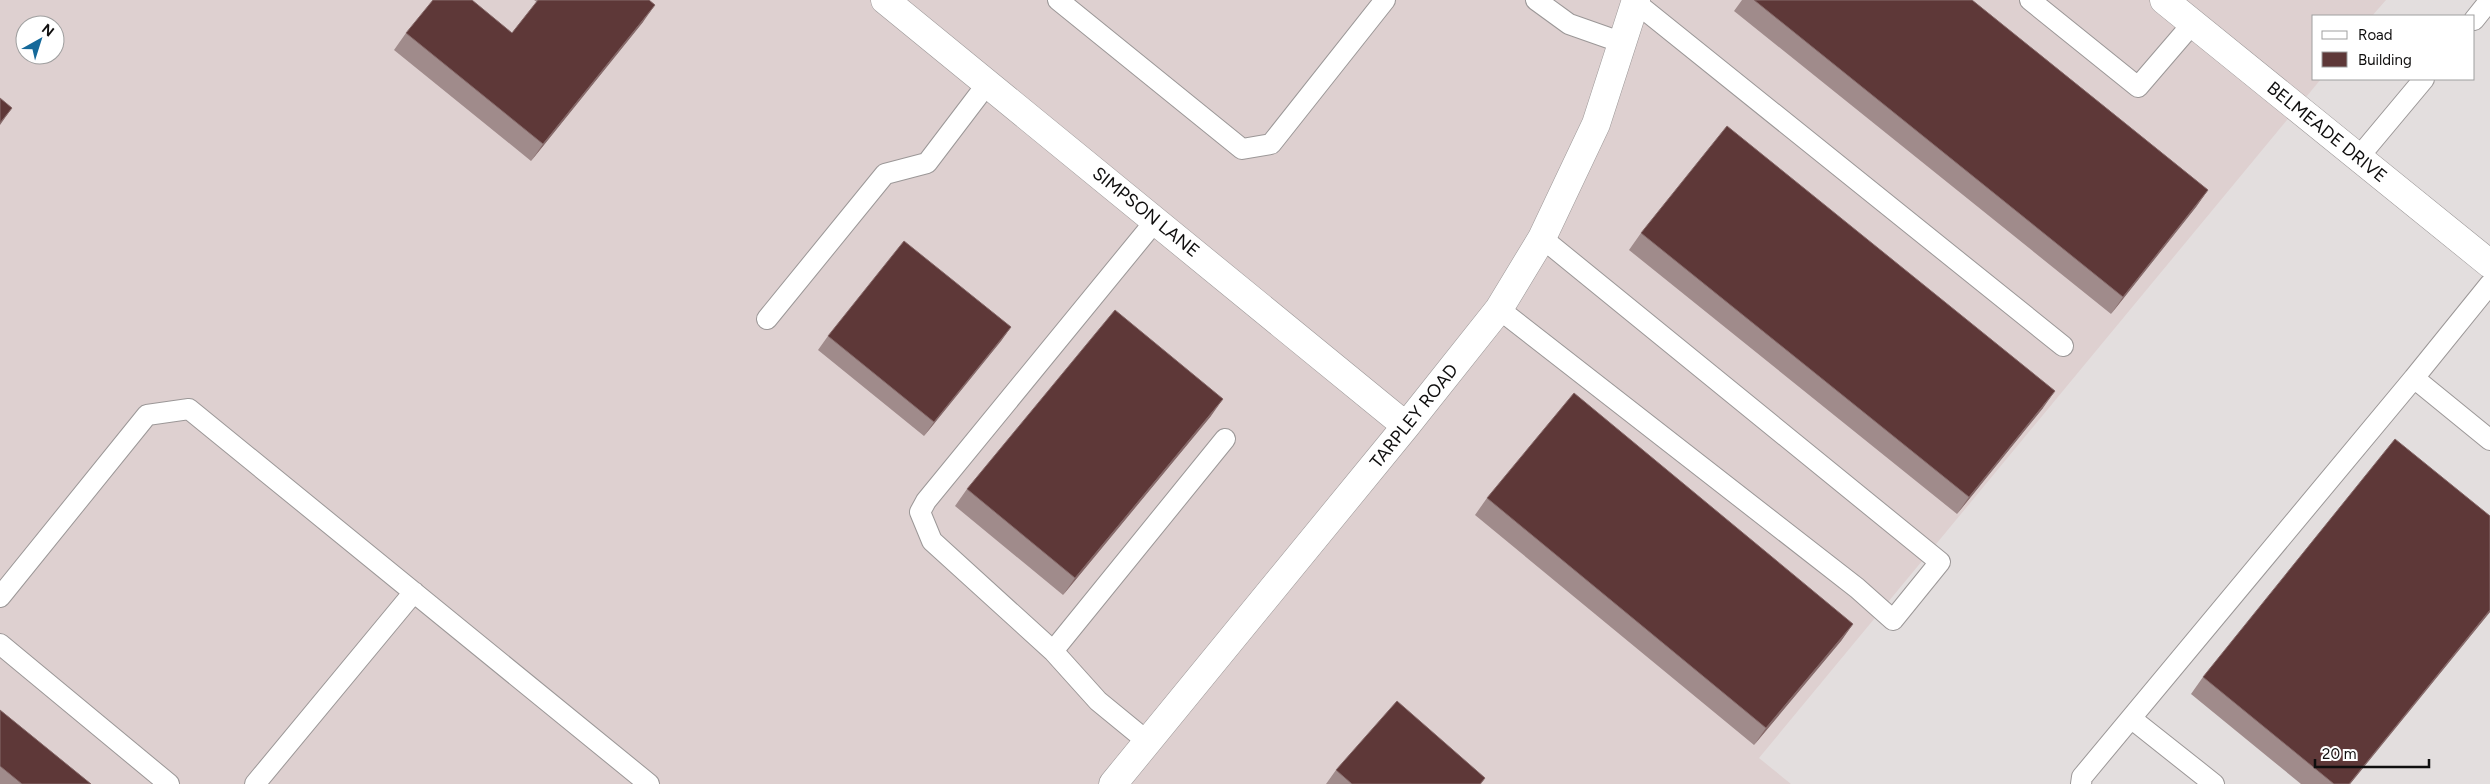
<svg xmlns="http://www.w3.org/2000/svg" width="2490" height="784" viewBox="0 0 2490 784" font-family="Figtree,sans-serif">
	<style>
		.built { fill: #ded0d0; fill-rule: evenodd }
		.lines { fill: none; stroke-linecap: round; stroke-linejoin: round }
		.lane-casing { stroke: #9b9797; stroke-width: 22 }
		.street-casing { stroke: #9b9797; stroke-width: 29 }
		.lane { stroke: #fff; stroke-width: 20 }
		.street { stroke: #fff; stroke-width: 28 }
		.wall { fill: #a08b8b }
		.shaded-wall { fill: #866a6a }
		.building { fill: #5e3838; stroke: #866a6a }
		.labels { text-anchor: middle; stroke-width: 5; stroke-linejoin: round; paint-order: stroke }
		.street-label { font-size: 18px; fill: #0f0e0e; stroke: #fff }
	</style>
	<rect width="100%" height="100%" fill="#e3dede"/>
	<!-- built -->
	<path class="built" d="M0,0H2386L2372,16H2314V79H2321L1759,758L1791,784H0ZM25,25H55V55H25Z"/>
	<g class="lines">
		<!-- lane casing -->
		<g class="lane-casing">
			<path id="lane" d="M1058,0L1242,149L1271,144L1385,0
				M1536,0L1569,24L1623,43
				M2030,0L2138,87L2193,23
				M1635,2L2063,346
				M2474,20L2490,0
				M2358,158L2424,79
				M2490,284L2414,378L2490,440
				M1499,309L1857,588L1893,620L1940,562L1542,238
				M767,319L885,174L927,163L987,84
				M0,597L147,415L189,409L649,784
				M0,644L169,784
				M1053,651L1225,439
				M2132,719L2214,784
				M1148,742L1098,701L1053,651L932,541L920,512L926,501L1156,220
				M255,784L414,592
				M2081,784L2082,777L2414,378"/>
		</g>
		<!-- street casing -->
		<g class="street-casing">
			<path id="street" d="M885,0L1406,426
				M2164,0L2490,264
				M1113,784L1406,426L1499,309L1542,238L1596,124L1636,0"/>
		</g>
		<!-- lane -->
		<use href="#lane" class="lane"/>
		<!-- street -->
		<use href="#street" class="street"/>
	</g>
	<!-- wall -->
	<path class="wall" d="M534,0H649L643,22L531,161L394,50L406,33H512L537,2Z
		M1742,0H1972L2208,190L2196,207L2111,314L1734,11Z
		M1641,233L2043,408L1957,514L1629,250Z
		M1011,327L1001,341L924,436L818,350L828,336Z
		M1211,416L1063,595L955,506L967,489Z
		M1487,498L1853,624L1841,641L1754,745L1475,515Z
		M2490,516V612L2350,784H2301L2191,694L2203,677Z
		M0,710L91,784H0Z
		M1336,770L1485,778L1481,784H1326Z"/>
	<!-- shaded-wall -->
	<path class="shaded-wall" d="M655,5L643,22L531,161L543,144Z
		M12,108L0,125V123Z
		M2208,190L2196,207L2111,314L2123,297Z
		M1011,327L1001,341L924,436L934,422Z
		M2055,391L2043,408L1957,514L1969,497Z
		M1223,399L1211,416L1063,595L1075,578Z
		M2490,610V612L2350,784H2349Z
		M1853,624L1841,641L1754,745L1766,728Z"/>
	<!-- building -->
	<path class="building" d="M433,0H472L512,33L538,0H649L655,5L543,144L406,33Z
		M1754,0H1972L2208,190L2123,297Z
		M0,98L12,108L0,123Z
		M1727,126L2055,391L1969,497L1641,233Z
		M904,241L1011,327L934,422L828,336Z
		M1115,310L1223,399L1075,578L967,489Z
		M1574,393L1853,624L1766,728L1487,498Z
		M2395,439L2490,516V610L2349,784H2334L2203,677Z
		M1397,701L1485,778L1480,784H1352L1336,770Z
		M0,710L91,784H22L0,766Z"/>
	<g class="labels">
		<!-- street labels -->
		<g class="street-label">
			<text transform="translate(2327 132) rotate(39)" y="6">BELMEADE DRIVE</text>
			<text transform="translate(1146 212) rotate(39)" y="6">SIMPSON LANE</text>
			<text transform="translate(1414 416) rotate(-51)" y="6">TARPLEY ROAD</text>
		</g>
	</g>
	<!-- legend -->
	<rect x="2312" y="15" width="162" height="65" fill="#ffffff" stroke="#9f9f9f"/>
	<rect x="2322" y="31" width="25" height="8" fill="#ffffff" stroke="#9f9f9f"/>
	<text x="2358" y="40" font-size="15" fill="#0f0e0e">Road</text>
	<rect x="2322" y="52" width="25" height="15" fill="#5e3838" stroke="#9f9f9f"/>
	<text x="2358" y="65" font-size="15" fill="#0f0e0e">Building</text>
	<!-- north arrow -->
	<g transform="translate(40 40) rotate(39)"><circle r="24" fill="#ffffff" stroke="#9f9f9f"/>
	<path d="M0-4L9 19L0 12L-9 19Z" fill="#15699a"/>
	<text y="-8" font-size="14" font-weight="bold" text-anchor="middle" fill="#0f0e0e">N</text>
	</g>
	<!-- scale -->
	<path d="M2315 759v8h114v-8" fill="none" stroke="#0f0e0e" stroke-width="2.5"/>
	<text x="2322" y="759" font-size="15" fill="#0f0e0e" stroke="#ffffff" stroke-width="4" paint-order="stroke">20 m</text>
</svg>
